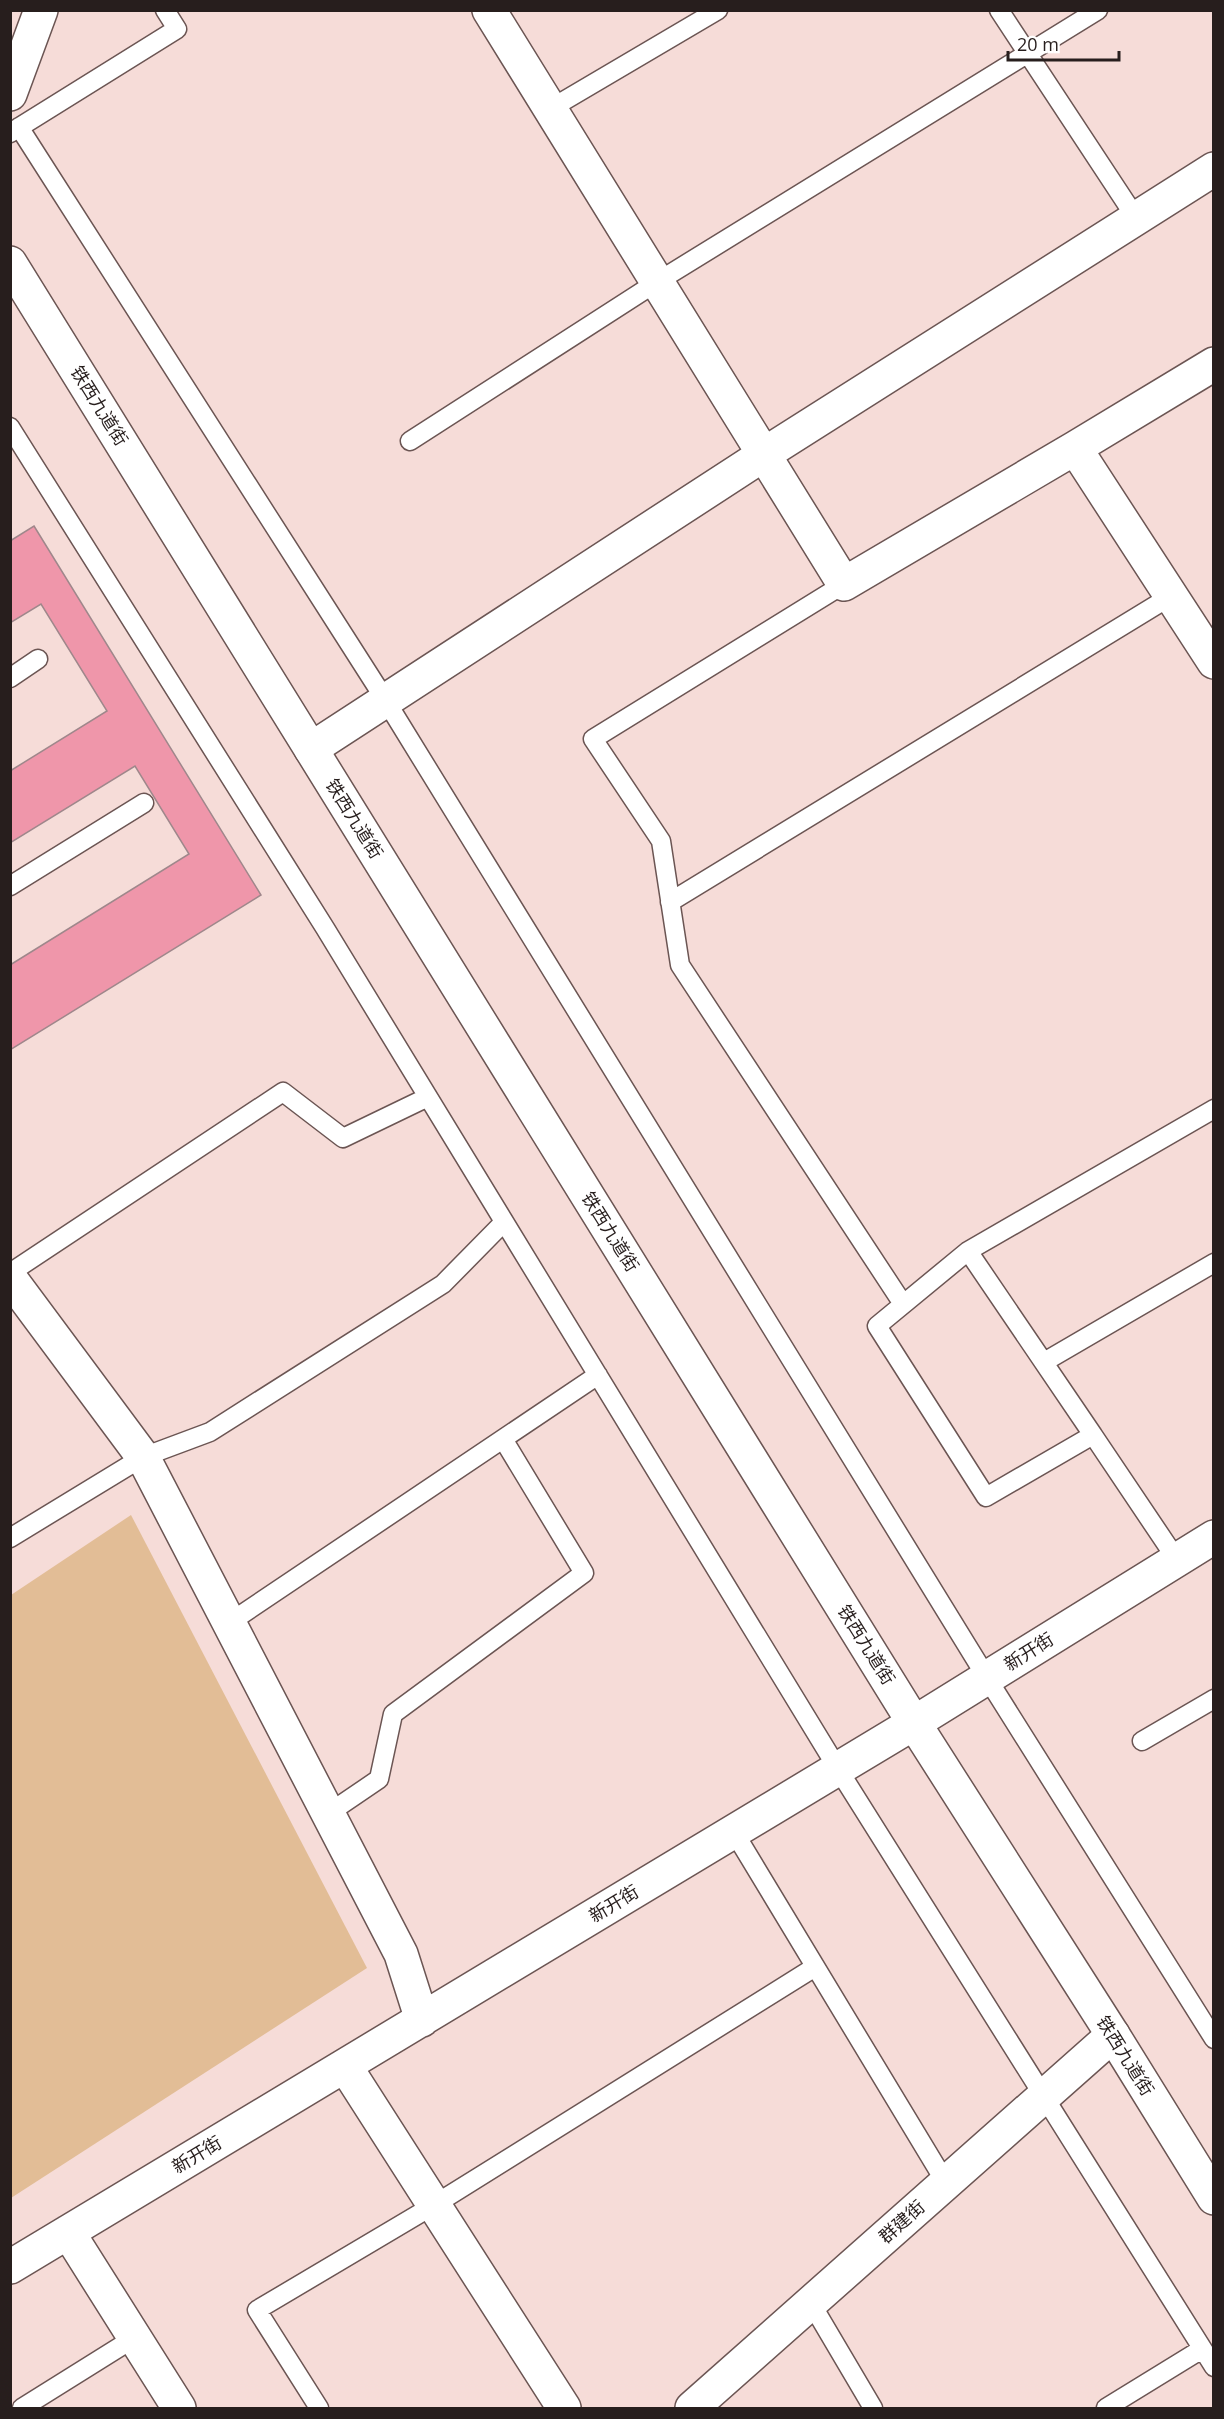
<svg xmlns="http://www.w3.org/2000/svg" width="1224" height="2419" viewBox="0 0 1224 2419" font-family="'Open Sans','Noto Sans SC',sans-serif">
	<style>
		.green { fill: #e2bd96 }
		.building { fill: #ef96aa; stroke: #9f878b; stroke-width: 1.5 }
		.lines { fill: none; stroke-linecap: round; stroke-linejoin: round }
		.service-casing { stroke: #6b5553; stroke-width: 21 }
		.minor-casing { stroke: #6b5553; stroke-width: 36 }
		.secondary-casing { stroke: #6b5553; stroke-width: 36 }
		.service { stroke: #fff; stroke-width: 18 }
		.minor { stroke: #fff; stroke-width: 33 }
		.secondary { stroke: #fff; stroke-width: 33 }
		.labels { text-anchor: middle; stroke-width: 4.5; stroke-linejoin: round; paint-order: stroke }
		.street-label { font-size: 18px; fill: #271e1d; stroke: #fff }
	</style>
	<rect width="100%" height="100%" fill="#f6dcd8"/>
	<!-- green -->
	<path class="green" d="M131,1515L367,1968L11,2198V1595Z"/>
	<!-- building -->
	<path class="building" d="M34,526L261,895L10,1050V965L189,854L135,766L10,843V771L107,711L41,604L10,623V541Z"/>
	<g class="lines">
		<!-- service casing -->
		<g class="service-casing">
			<path id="service" d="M999,10L1136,218
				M550,109L718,10
				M19,127L386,701L987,1678L1214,2039
				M10,133L177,29L165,10
				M10,427L325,928L838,1769L1214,2367
				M410,441L657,282L1098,10
				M844,584L593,739L661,841L680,965L903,1304
				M10,678L38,659
				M10,886L144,803
				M670,902L1171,596
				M968,1251L1093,1435
				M10,1273L283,1092L343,1138L428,1097
				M1044,1362L1214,1263
				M10,1538L143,1457L210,1432L443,1284L504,1222
				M1177,1560L1093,1435L986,1497L877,1326L968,1251L1214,1109
				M229,1623L598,1375
				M1142,1741L1214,1699
				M329,1813L379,1779L393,1714L584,1573L503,1439
				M734,1832L946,2183
				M811,2303L873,2408
				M22,2408L134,2338
				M319,2408L257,2310L434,2205L815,1967
				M1106,2408L1202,2349"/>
		</g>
		<!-- minor casing -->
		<g class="minor-casing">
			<path id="minor" d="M489,10L844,584L1075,448L1214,364
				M10,94L41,10
				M1075,448L1214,662
				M311,749L763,455L1214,169
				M10,1278L143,1457L401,1954L422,2020
				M345,2066L564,2408
				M68,2232L179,2408
				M10,2267L914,1723L1214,1537
				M692,2408L1113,2035"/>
		</g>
		<!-- secondary casing -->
		<g class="secondary-casing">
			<path id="secondary" d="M10,263L914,1723L1113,2035L1214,2198"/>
		</g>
		<!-- service -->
		<use href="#service" class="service"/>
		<!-- minor -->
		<use href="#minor" class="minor"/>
		<!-- secondary -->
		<use href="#secondary" class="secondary"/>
	</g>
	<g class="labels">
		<!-- street labels -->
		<g class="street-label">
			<text transform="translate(99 406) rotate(58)" y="6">铁西九道街</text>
			<text transform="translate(354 819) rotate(58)" y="6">铁西九道街</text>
			<text transform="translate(610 1232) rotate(58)" y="6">铁西九道街</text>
			<text transform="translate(866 1645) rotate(58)" y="6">铁西九道街</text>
			<text transform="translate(1029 1652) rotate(-32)" y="6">新开街</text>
			<text transform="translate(614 1904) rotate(-31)" y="6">新开街</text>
			<text transform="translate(1125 2056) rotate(58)" y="6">铁西九道街</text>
			<text transform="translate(197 2155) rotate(-31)" y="6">新开街</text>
			<text transform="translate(902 2222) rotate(-42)" y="6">群建街</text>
		</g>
	</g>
	<!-- border -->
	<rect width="1224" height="2419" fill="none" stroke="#271e1d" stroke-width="24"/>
	<!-- scale -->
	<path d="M1008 51v9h111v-9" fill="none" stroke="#271e1d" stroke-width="3"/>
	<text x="1017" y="51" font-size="18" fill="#271e1d" stroke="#ffffff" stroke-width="4.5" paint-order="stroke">20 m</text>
</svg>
